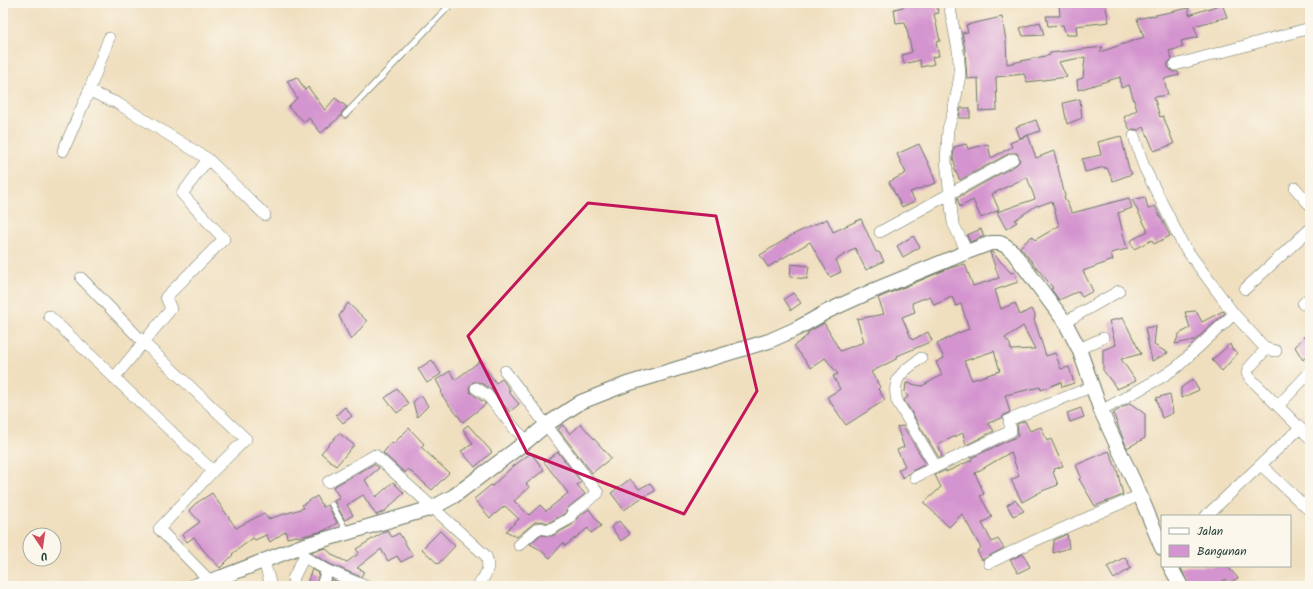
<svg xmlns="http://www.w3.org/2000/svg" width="1313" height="589" viewBox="0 0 1313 589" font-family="Kalam,sans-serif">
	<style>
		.building { fill: #d494cf; fill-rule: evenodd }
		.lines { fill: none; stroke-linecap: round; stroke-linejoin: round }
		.service-casing { stroke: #687665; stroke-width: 7 }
		.minor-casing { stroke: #687665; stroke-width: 12 }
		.tertiary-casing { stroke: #687665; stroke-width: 16 }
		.service { stroke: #fff; stroke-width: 5.5 }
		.minor { stroke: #fff; stroke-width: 11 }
		.tertiary { stroke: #fff; stroke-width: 14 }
		.marked { fill: none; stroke: #c2185b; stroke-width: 3; stroke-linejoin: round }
	</style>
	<rect width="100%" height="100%" fill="#fbf7ec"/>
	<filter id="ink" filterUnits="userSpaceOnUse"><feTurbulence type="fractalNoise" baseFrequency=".025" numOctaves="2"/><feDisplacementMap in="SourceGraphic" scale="8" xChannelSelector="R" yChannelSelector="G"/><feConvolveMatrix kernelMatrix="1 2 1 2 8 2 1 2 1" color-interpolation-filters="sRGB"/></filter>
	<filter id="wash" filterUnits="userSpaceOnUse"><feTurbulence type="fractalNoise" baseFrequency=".012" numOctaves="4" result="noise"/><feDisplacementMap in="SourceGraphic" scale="16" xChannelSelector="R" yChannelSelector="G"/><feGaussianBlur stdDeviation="0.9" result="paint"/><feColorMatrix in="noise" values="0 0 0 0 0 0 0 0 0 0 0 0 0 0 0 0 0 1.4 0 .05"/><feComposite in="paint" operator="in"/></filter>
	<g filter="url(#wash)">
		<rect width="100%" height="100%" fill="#f0dfbf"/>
		<g id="blocks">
			<!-- building -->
			<path class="building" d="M903,3H935L939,13L934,14L940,41L936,42L939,56L932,57L934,64L921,67L920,60L904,64L902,55L912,52L905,22L896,23L894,9L904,7Z
				M1059,3H1105L1109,22L1076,26L1077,35H1066L1063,25L1048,26L1046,16H1060Z
				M1222,4L1227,17L1194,26L1198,37L1181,41L1183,47L1169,51L1172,59L1168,63V67L1173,72H1178L1179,75L1164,79L1168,95L1154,97L1160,117L1163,116L1174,144L1154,151L1144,127L1138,130L1135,129L1130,130L1124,117L1137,110L1129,85L1121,88L1120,77L1078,90L1077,80L1083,78L1085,57L1059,62L1067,77L1027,82L1024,74L996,77L997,110L979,111L978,78L967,79L965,49L962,33L968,32L966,25L1002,17L1006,41L1007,64L1050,55V53L1103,47L1100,52L1144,37L1137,19L1189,8V15Z
				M1040,22L1044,35L1023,36L1020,28Z
				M297,77L305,90L308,87L325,110L335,98L347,107L342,112L341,116L321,133L309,118L305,122L288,107L297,98L287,81Z
				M1080,99L1082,118L1067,124L1063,103Z
				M961,108H970V118H959Z
				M1036,120L1040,131L1020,138L1016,127Z
				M1028,135L1036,158L1054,151L1065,196L1064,197L1072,213L1129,198L1132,208L1118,213L1127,249L1111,253L1113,260L1083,271L1093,291L1082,297L1079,291L1059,300L1051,289L1053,288L1020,247L1032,236L1035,240L1059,226L1052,201L1038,206L1037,205L1015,220L1017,222L1006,229L997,212L1035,199L1027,177L992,194L999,210L981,218L973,200L960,207L957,198L1016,165L1019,162L1020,159L1017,153H1010L960,180L954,168L956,167L953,158L954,147L966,144L968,149L988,144L991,158L1012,147L1010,143Z
				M1121,136L1129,169L1132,174L1113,181L1107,168H1104V167L1085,172L1082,159L1101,155L1098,142Z
				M919,144L930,167L936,183L910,192L915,201L902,207L889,182L906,173L897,154Z
				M1145,197L1148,209L1155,206L1170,236L1154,244L1152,240L1134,249L1130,241L1148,231L1132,200Z
				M827,219L833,232L861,219L876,252H879L884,261L866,270L855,248L836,260L841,272L830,277L810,242L768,267L760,255L796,233Z
				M981,229L984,236L970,242L967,235Z
				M913,236L920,247L903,257L897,246Z
				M990,252H992L1011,273L1014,272L1018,282L995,290L1001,309L1015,303L1020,315L1031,309L1035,314V318L1034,319L1046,356L1055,353L1061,369L1069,367L1074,383L1062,387L1061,382L1041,390L1040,387L1005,395L1010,412L1004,415L1002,418L988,423L994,431L966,445L963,433L938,444L942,456L939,458L904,400L908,397L905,392L906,383L922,386L942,375L936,362L944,358L937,344L956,334L969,329L961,304L956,306L952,297L934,305L930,296L912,303L915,312L902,317L912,340L928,332L932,341L897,356L898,358L871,372L880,387L878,389L885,400L846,425L827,397L840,389L833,376L838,374L825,358L811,368L794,346L808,335L807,333L824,323L840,351L864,342L857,319L884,314L878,298L950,268L965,264L973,286L999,278ZM1023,326L1035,349L1011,350L1010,344L1005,338ZM994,351L1000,371L972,380L964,361Z
				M791,264L809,266L807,279L790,277Z
				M793,293L801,303L791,310L784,299Z
				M348,303L367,321L351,340L339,316Z
				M1196,311L1202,322L1223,311L1225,313L1195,340L1175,344L1179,334L1190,328L1185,312Z
				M1123,318L1141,354L1121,359L1136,381L1117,389L1103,370V350L1116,345L1109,321Z
				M1156,326L1154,345L1168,353L1152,361L1145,328Z
				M1310,330V352L1303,360L1295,347Z
				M1230,344L1232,349L1238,353L1222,371L1212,360Z
				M432,360L441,374L427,383L418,369Z
				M480,361L496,383L502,379L510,390L508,391L519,404L510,412L491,389L479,382H473L469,387L470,392L486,404L463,422L446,401L441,394L442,391L436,380L450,371L455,380Z
				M1193,379L1199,390L1181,398V388Z
				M397,389L409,404L397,413L385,398Z
				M1170,394L1173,413L1162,418L1156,398Z
				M421,395L428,406L417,417L413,402Z
				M1130,403L1145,414V438L1127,448L1113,413Z
				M345,407L352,416L343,423L336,415Z
				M1081,408L1084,417L1070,422L1067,413Z
				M1025,421L1030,431L1041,427L1047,441L1051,439L1063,466L1054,469L1055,471L1053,472L1058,485L1042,491L1022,502L1011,480L1019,476L1011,452L975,473L984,494L980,496L992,517L982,523L992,542L998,539L1004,548L982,560L977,551L981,548L962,514L949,527L924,503L941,487L935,475L946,470V472L972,460L971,458L1018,436L1017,424Z
				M581,424L611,458L592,473L558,429L563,425L570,434Z
				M468,425L492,452L475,467L461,451L473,444L463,429Z
				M903,426L926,464L912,471L903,478L898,470L905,466L897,450L904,447L897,427Z
				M409,428L424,444L421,447L449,473L432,490L408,469L405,473L383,453L391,443L393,444Z
				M339,433L354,445L336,466L321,453Z
				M1109,451L1117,470L1123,495L1095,506L1079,479L1081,477L1076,465Z
				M558,452L581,482L577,485L585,494L569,507L564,514L548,523L541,521L535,522L517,537L506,531L519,519L505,506L490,518L474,499L491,485L492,486L511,468L531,453L544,470L526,484L530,487L514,501L529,515L540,505L546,511L568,493L544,462Z
				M374,464L379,468L365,480L376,497L393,482L404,493L385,511L376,515L363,495L347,505L353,515L345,520L334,501L340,498L333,487Z
				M630,479L639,489L650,483L655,491L638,500L624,510L611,493Z
				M212,493L236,528L255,518L264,513L268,519L304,508L302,505L317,496L323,507L328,505L337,523L323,531L299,537L296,536L287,538L286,531L270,542L266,535L255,540L253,538L232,554L233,555L220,568L204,551L194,537L187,542L182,535L200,522L189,510L195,504Z
				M1015,500L1024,511L1013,516L1007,505Z
				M589,509L601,526L591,533L588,528L565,546L563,543L550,558L539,549L530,544L540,535L552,536L572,525L578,517Z
				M619,521L630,534L621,541L611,527Z
				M387,530L392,537L399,533L413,556L401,562L397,556L388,561L381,549L357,568L364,571L361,577L330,564L310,553L325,548L334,556L347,562L359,553L356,549Z
				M440,531L455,546L438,564L422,549Z
				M1067,534L1069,548L1053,553L1054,540Z
				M1023,554L1030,567L1018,573L1010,560Z
				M1125,557L1131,568L1114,579L1107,567Z
				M1180,566H1227L1238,578L1228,584L1226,579L1216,586H1189Z
				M312,569L319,573L315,586H306Z
				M331,579L346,586H329Z"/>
		</g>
	</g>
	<g filter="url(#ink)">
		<use href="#blocks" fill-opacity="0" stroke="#687665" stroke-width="1"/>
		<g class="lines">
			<!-- service casing -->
			<g class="service-casing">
				<path id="service" d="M345,115L452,3
					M332,505L347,532"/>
			</g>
			<!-- minor casing -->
			<g class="minor-casing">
				<path id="minor" d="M949,3L958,50L960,75L953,113L948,129L946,161L953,223L967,252
					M1175,65L1310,28
					M89,91L117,103L208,159L265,215
					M1134,136L1144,167L1183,245L1234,314L1266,349
					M63,151L89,91L109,38
					M1295,188L1310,205
					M880,232L1013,159
					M81,278L143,342L246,439L213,471L159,529L209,580
					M1245,289L1310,229
					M1303,304L1310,297
					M49,316L213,471
					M1065,322L1119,291
					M1079,349L1103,338
					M1276,351L1266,349L1249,368L1247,373L1250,378L1310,438
					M921,358C904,371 891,377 897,401L936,467
					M505,371L598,493L573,512L569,519L549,530L540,528L537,529L519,545
					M114,378L171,309L166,297L224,239L182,194L208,159
					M476,388L487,395L515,429L527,441
					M1278,406L1310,372
					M1101,411L1162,377L1177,367L1234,314
					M1261,465L1310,511
					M915,477L1011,431L1009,420L1091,387
					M328,482L375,455L486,556C491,568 485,576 478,586
					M1206,516L1300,428
					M304,557L327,570L365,586
					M264,561L271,586
					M989,563L1034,541L1140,495
					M293,579L304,557L303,551
					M322,586L327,570"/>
			</g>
			<!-- tertiary casing -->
			<g class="tertiary-casing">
				<path id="tertiary" d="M1170,566L1181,586
					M194,586L222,577L302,546L432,508L454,496L527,441L546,425L581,402L627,384L769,341L796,329L828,311L872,291L967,252L991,243H1000L1006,246L1013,252L1065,322L1079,349L1101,411L1140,495L1162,548"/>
			</g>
			<!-- service -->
			<use href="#service" class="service"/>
			<!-- minor -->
			<use href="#minor" class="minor"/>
			<!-- tertiary -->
			<use href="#tertiary" class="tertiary"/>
		</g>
	</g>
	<!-- marked area -->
	<path class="marked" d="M588,203L716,216L757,391L684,514L527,453L468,336Z"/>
	<!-- margin -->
	<rect width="1313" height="589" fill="none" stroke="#fbf7ec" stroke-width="16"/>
	<!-- legend -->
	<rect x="1161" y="515" width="130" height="52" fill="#fbf7ec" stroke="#a3ada2"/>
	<rect x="1169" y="528" width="20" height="6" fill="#ffffff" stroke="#a3ada2"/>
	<text x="1197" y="535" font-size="12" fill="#1f3d34">Jalan</text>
	<rect x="1169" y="545" width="20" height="12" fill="#d494cf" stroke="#a3ada2"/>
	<text x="1197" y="555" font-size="12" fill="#1f3d34">Bangunan</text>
	<!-- north arrow -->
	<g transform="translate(42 547) rotate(167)"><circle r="19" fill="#fbf7ec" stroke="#a3ada2"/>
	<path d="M0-3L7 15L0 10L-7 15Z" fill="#d1495b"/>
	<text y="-6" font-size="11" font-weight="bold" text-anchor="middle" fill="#1f3d34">U</text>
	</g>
</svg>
